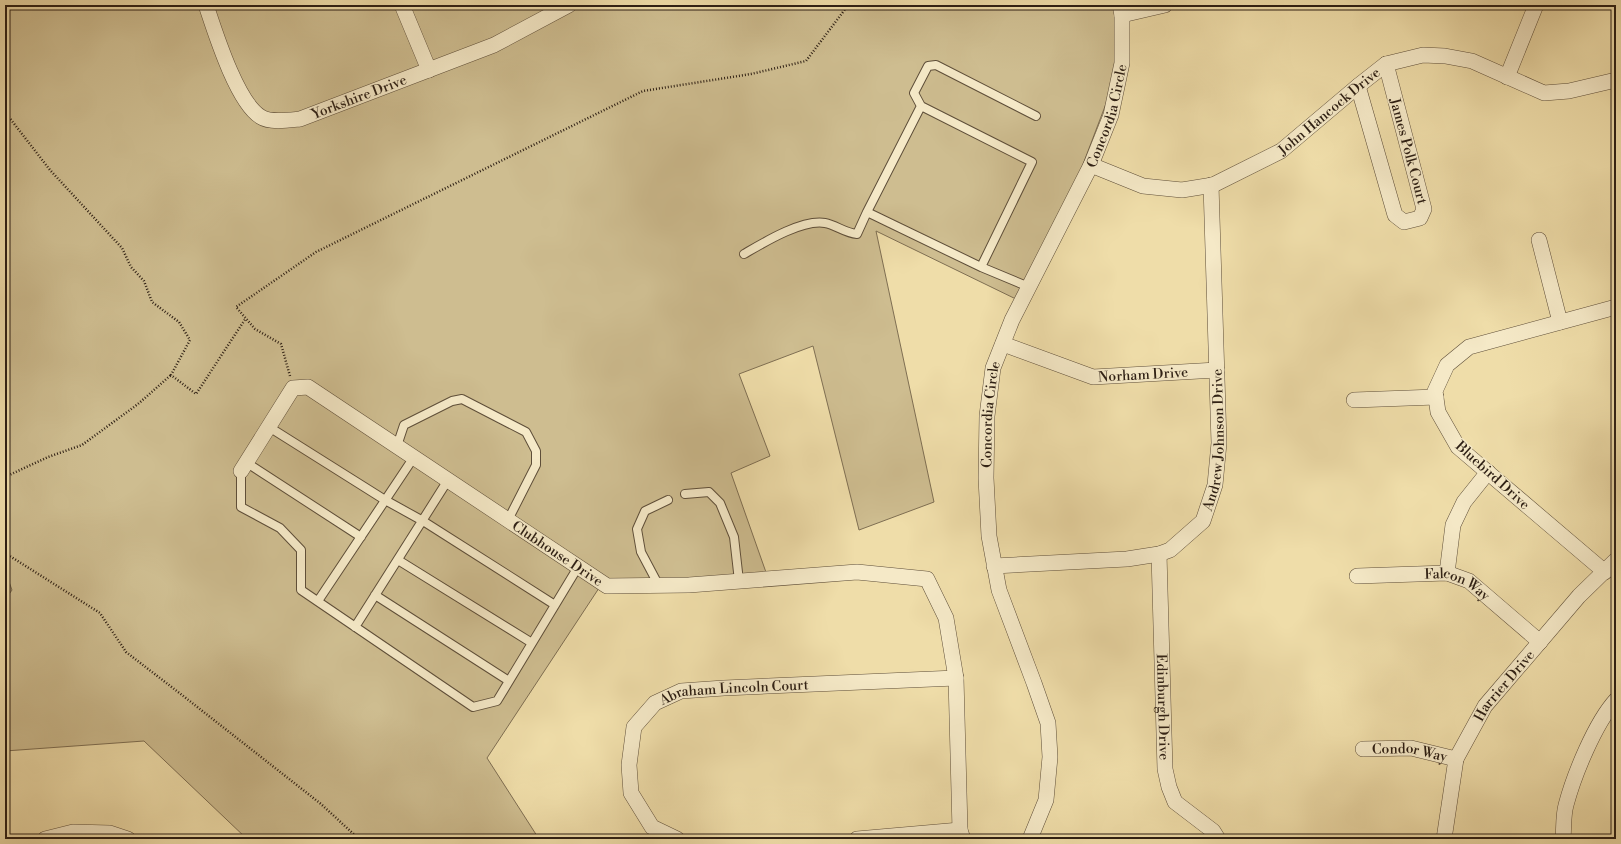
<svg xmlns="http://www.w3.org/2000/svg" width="1621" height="844" viewBox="0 0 1621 844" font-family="'Libre Bodoni',serif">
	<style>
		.green { fill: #cebd90; stroke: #7e6e52 }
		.water { fill: #ad9c76; stroke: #7a6a4f }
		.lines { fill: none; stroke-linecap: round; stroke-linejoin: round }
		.service-casing { stroke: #5e4e39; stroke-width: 10 }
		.minor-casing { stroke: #5e4e39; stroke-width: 16 }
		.path { stroke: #2d1f14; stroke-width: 2.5; stroke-dasharray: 1 2; stroke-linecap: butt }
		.service { stroke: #f5e9c7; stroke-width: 8 }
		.minor { stroke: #f5e9c7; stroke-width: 15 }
		.labels { text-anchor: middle; stroke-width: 3; stroke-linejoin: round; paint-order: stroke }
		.street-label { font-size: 14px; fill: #2d1f14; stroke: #f5e9c7 }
	</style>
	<rect width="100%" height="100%" fill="#efdda9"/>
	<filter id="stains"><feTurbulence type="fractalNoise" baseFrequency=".005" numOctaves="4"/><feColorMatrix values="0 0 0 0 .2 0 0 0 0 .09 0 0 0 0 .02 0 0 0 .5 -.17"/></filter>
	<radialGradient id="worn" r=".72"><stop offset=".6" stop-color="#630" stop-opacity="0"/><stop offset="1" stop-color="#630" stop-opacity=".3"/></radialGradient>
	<!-- green -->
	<path class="green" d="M5,5H1116L1126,51L1050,251L1022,302L876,231L934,502L859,530L813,346L739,374L770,456L731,473L768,578L603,582L487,758L539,839H247L144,741L5,751Z"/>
	<!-- water -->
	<path class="water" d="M5,571L12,590L5,600Z"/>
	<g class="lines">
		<!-- service casing -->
		<g class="service-casing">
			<path id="service" d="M921,106L914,93L928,66L936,65L1036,116
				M744,254C763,243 802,219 825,223C836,225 845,233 857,234L867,212
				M981,267L1032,162L921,106L867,212L981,267L1029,287
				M269,427L385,500L423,521L555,605
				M397,446L404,425L452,401L462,399L526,432L536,451V465L508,520
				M247,463L361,537
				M241,471V507L280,528L301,550V590L473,707L497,701L578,567
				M685,494L709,492L720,503L734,537L739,581
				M398,560L532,643
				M659,586L641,552L637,529L645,511L668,500
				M375,595L509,681
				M318,601L414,457
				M355,627L448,480"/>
		</g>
		<!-- minor casing -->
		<g class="minor-casing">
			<g id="minor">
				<path id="s1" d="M206,5C215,32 237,103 261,117C270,123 290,120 300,119L494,45L569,5"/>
				<path d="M402,5L429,70"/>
				<path d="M1122,15L1165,5"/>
				<path d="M1507,77L1536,5"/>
				<path d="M1358,86L1395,215L1404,222L1420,218L1424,209L1386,64"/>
				<path id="s2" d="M1091,165L1143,186L1182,190L1213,185L1281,151L1358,86L1386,64L1423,55L1445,56L1472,61L1544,93L1569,91L1616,80"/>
				<path d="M1539,240L1560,322"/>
				<path id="s3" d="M1003,344L1093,377L1217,370"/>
				<path d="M1354,400L1436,397"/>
				<path id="s4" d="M241,471L293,388L308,387L607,586L689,585L857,572L927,579L946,618L956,678L960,830L963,839"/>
				<path id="s5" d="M1159,554L1165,769L1169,787L1175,802L1213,831L1218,839"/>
				<path id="s6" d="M994,566L1127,559L1159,554L1170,550L1203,521L1215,485L1219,443L1211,185"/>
				<path d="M1605,572L1458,447L1438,412L1435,391L1447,365L1469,347L1616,307"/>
				<path d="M1447,573L1453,525L1464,502L1488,472"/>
				<path id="s7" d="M1357,576L1447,573L1469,581L1540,642"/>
				<path id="s8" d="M1363,749L1411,748L1456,759"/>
				<path d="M45,839L73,832L110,833L128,839"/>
				<path id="s9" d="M677,839L652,827L631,793L629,765L634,727L655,703L681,691L724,688L956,678"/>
				<path d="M857,839L960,830"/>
				<path id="s10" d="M1030,839L1046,800L1050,757L1048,723L1034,683L999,590L989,536L986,478L987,416L993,368L1012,320L1091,165L1111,115L1122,63V15L1120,5"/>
				<path id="s11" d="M1444,839L1456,759L1485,706L1579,596L1616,560"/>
				<path d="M1563,839C1564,828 1563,816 1566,805C1574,775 1595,723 1616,700"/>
			</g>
		</g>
		<!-- path -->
		<path class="path" d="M5,112L50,170L122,248L131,267L144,281L152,302L179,322L190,340L171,375L196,394L246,318
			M290,376L281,344L255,329L236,307L316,252L643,91L751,74L806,61L846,8L851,5
			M5,477L48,457L82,445L138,404L171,375
			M5,553L100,613L126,652L182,695L321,804L359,839"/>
		<!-- service -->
		<use href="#service" class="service"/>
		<!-- minor -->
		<use href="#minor" class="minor"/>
	</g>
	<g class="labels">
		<!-- street labels -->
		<g class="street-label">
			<text dy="5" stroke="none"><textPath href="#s1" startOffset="229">Yorkshire Drive</textPath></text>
			<text dy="5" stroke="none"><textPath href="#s2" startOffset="265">John Hancock Drive</textPath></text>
			<text dy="5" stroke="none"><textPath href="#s10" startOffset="762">Concordia Circle</textPath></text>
			<text transform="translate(1409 151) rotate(75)" y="5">James Polk Court</text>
			<text dy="5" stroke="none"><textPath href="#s3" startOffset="146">Norham Drive</textPath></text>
			<text dy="5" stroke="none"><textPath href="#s10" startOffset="438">Concordia Circle</textPath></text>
			<text dy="5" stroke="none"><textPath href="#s6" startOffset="304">Andrew Johnson Drive</textPath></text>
			<text transform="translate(1493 475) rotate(42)" y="5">Bluebird Drive</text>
			<text dy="5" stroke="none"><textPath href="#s4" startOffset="413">Clubhouse Drive</textPath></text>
			<text dy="5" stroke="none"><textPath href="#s7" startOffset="103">Falcon Way</textPath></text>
			<text dy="5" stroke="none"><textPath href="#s11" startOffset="169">Harrier Drive</textPath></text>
			<text dy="5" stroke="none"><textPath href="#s9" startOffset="247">Abraham Lincoln Court</textPath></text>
			<text dy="5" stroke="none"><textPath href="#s5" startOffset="153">Edinburgh Drive</textPath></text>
			<text dy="5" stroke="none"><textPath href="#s8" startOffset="47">Condor Way</textPath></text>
		</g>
	</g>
	<!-- margin -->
	<rect width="1621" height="844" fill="none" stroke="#efdda9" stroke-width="20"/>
	<rect x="6" y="6" width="1609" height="832" fill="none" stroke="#2d1f14" stroke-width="2"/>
	<rect x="10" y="10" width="1601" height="824" fill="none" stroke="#2d1f14"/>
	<rect width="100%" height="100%" filter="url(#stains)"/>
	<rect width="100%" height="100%" fill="url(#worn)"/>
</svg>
